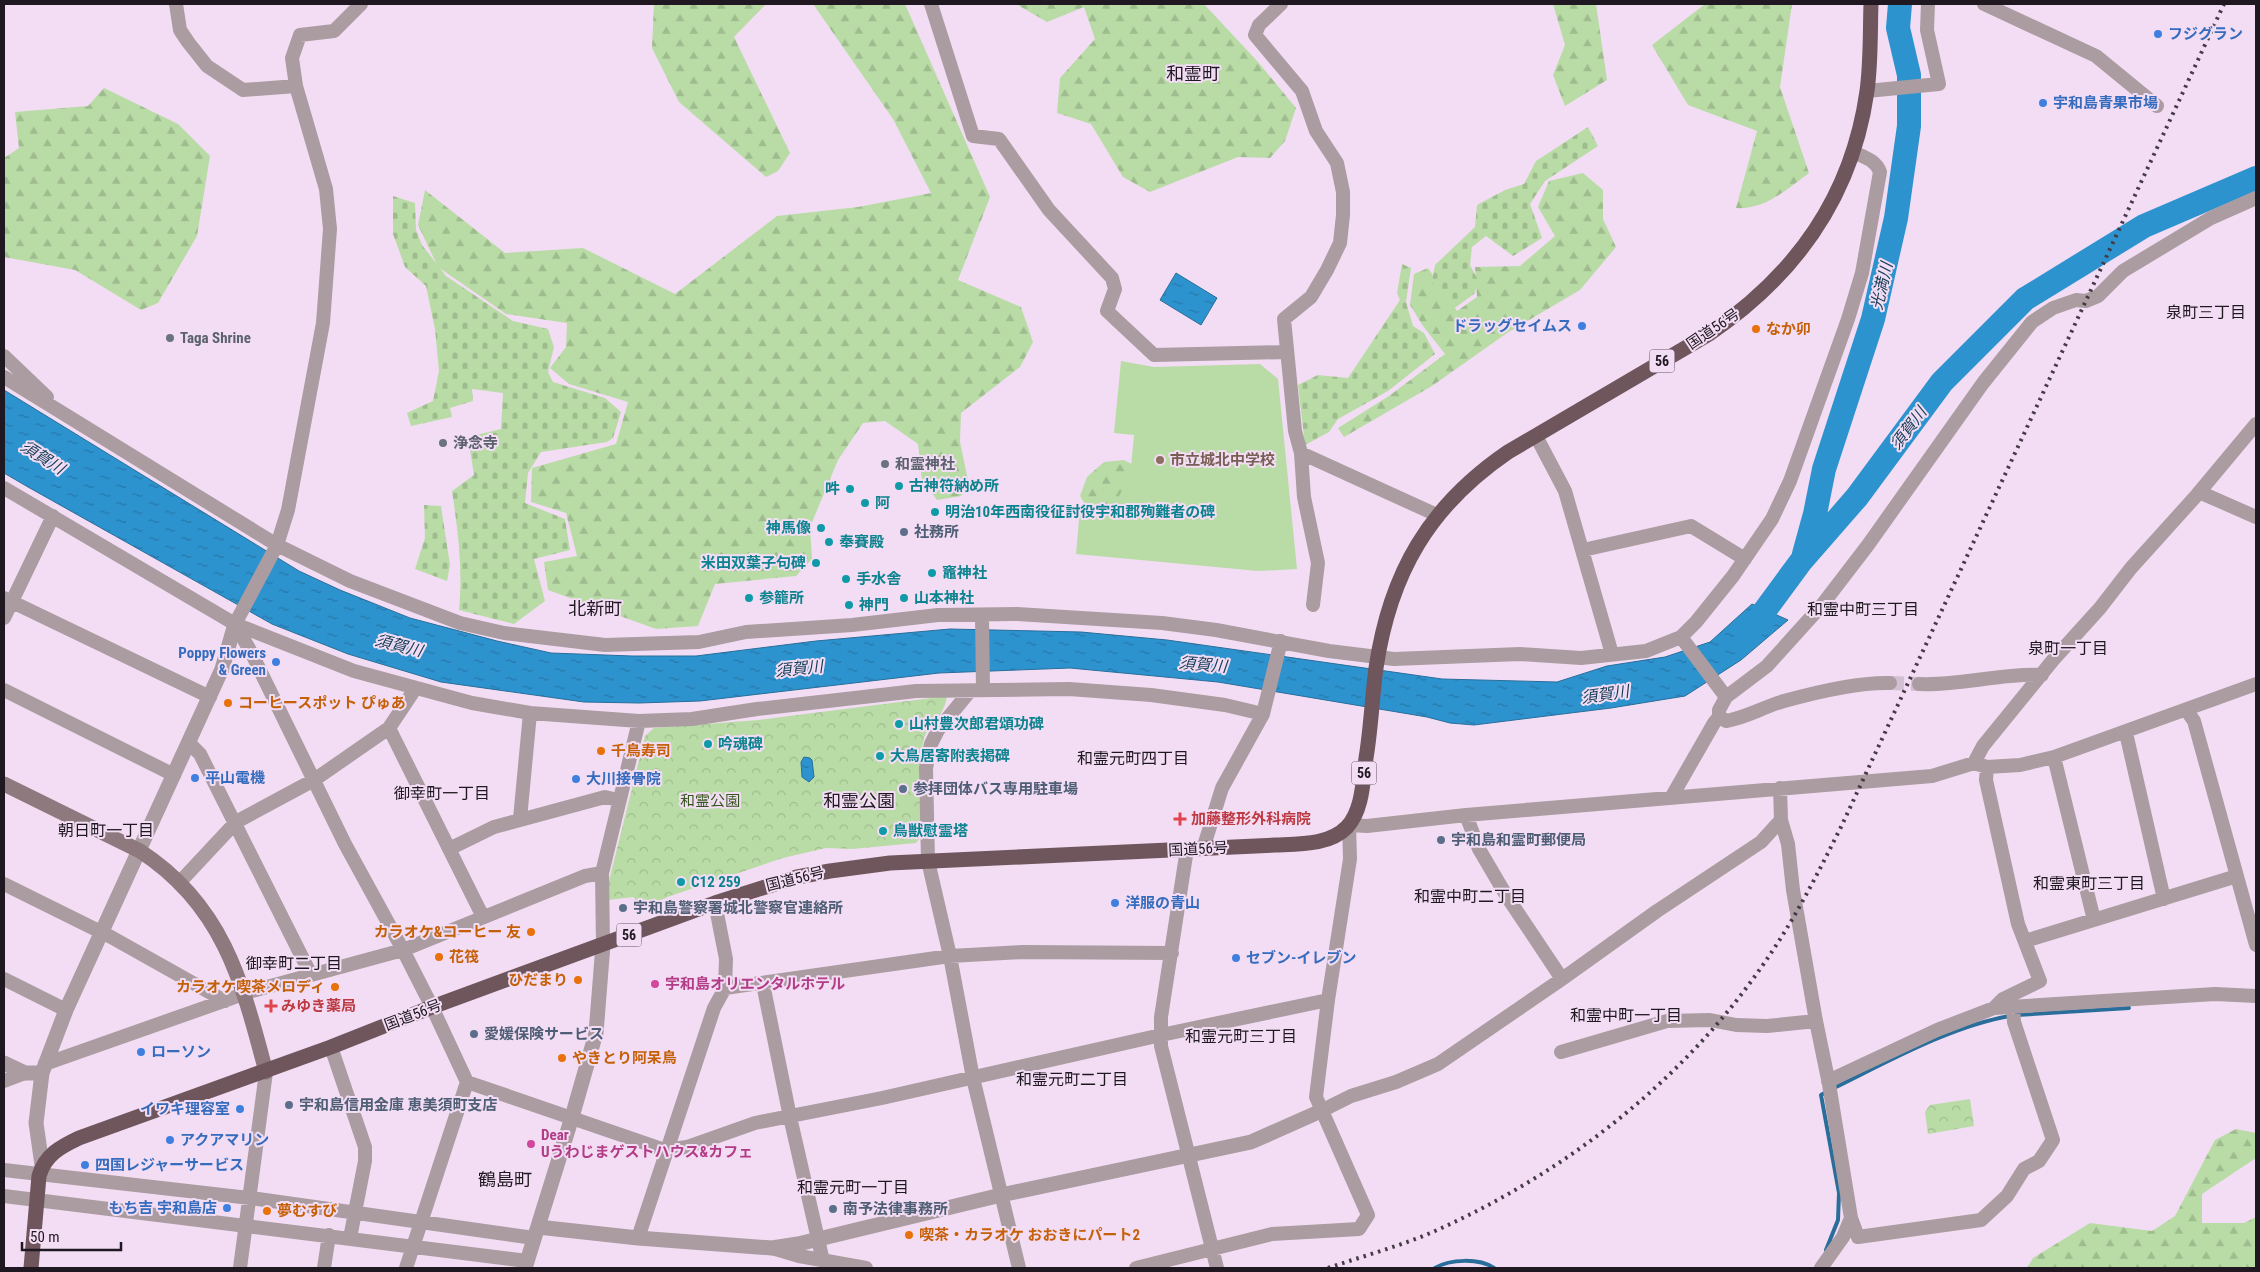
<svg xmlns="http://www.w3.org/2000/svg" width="2260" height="1272" viewBox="0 0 2260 1272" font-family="'Roboto Condensed','Noto Sans JP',sans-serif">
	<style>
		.forest { fill: url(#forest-firs) }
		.cemetery { fill: url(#cemetery-stones) }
		.park { fill: url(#park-crowns) }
		.garden { fill: #b9dca6 }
		.water { fill: url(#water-ripples); stroke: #296e9a }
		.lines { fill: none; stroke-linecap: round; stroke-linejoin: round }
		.stream { stroke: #296e9a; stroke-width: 4 }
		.river { stroke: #2d93cf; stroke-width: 24 }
		.minor-tunnel { stroke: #d3bfd4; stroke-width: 14; stroke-dasharray: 14 7; stroke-linecap: butt }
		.minor { stroke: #aa9ca0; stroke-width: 14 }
		.tertiary { stroke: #aa9ca0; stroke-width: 15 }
		.secondary { stroke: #8d797e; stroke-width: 15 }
		.trunk { stroke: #6f555c; stroke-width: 15 }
		.rail { stroke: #453b46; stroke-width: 4; stroke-dasharray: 2.5 5; stroke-linecap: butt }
		.shop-dot { fill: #3f7fe0; stroke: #f3ddf4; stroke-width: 2 }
		.food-dot { fill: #e8710a; stroke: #f3ddf4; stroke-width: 2 }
		.worship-dot { fill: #6b7280; stroke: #f3ddf4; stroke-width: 2 }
		.education-dot { fill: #8d6e63; stroke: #f3ddf4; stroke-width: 2 }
		.culture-dot { fill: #0f9aa8; stroke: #f3ddf4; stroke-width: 2 }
		.service-dot { fill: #5c6f8a; stroke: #f3ddf4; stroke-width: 2 }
		.health-dot { fill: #e0444e; stroke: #f3ddf4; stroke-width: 2 }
		.hotel-dot { fill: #d1479c; stroke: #f3ddf4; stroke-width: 2 }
		.labels { text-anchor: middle; stroke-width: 4; stroke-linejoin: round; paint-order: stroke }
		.shield { fill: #f3ddf4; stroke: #5f5360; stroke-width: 1 }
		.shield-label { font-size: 14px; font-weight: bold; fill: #1f1820 }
		.shop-label { font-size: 15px; font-weight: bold; fill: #366cbe; stroke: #f3ddf4; text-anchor: start }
		.street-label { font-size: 15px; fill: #1f1820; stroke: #f3ddf4 }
		.food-label { font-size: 15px; font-weight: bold; fill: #c56008; stroke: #f3ddf4; text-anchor: start }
		.worship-label { font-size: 15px; font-weight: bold; fill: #5b616d; stroke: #f3ddf4; text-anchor: start }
		.education-label { font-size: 15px; font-weight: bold; fill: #785e54; stroke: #f3ddf4; text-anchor: start }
		.culture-label { font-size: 15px; font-weight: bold; fill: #0d838f; stroke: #f3ddf4; text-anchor: start }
		.service-label { font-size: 15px; font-weight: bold; fill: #4e5e75; stroke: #f3ddf4; text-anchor: start }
		.park-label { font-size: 15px; fill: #35571d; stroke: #f3ddf4 }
		.health-label { font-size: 15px; font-weight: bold; fill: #be3a42; stroke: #f3ddf4; text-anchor: start }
		.hotel-label { font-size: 15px; font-weight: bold; fill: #b23c85; stroke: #f3ddf4; text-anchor: start }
		.water-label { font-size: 16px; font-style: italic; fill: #123b54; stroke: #f3ddf4 }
		.neighbourhood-label { font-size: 16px; fill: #1f1820; stroke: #f3ddf4 }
		.quarter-label { font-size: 18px; fill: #1f1820; stroke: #f3ddf4 }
	</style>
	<defs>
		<pattern id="forest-firs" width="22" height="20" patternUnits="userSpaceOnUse" patternTransform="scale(1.25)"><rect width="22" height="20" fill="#b9dca6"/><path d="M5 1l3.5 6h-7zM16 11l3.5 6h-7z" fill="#9fbc8f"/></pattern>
		<pattern id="cemetery-stones" width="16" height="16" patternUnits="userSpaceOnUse" patternTransform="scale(1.25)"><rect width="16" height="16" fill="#b9dca6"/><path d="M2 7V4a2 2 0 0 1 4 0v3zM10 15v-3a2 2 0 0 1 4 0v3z" fill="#9fbc8f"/></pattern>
		<pattern id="park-crowns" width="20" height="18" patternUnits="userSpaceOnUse" patternTransform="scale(1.25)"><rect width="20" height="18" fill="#b9dca6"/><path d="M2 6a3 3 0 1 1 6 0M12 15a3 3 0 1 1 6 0" fill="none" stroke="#9fbc8f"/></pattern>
		<pattern id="water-ripples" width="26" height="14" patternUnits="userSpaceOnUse" patternTransform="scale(1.25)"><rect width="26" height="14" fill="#2d93cf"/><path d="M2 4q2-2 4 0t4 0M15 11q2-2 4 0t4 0" fill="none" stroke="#2677a8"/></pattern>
	</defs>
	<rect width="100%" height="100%" fill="#f3ddf4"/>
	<!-- forest -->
	<path class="forest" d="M654,4H766L734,37L790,153L778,171L766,177L679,102L652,48Z
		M813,4H905L990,197L958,280L1021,307L1033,342L1020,367L961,413L960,442L969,485L961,496L937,500L922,480L918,444L885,421L863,423L838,460L810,527L812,559L796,576L715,584L698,626L656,629L548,590L544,562L577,556L566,513L531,502L532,468L616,444L628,402L569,384L550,368L566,347L567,323L506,314L438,267L418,225L425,190L505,253L583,248L675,294L777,216L858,207L931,193L893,119Z
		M1016,4H1204L1258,62L1296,108L1285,141L1270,158L1238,157L1150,192L1123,177L1091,124L1057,113L1060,78L1095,39L1084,7L1047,22Z
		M1553,4H1596L1607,80L1565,106L1553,75L1565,45Z
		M1705,4H1792L1780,87L1809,173C1787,189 1765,210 1736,208L1757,131L1688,105L1652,45Z
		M104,88L178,124L210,156L197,236L158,303L141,310L75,270L4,257V158L19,148L15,112L88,106Z
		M1583,173L1603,190V219L1616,247L1580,290L1507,333L1432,386L1344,437L1338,428L1389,396L1445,354L1423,326L1410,305L1414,274L1428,268L1457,311L1477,297L1475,267L1520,266L1555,236L1538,207L1549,181Z
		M1124,460L1139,468V480L1103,516L1088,510L1080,496L1087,477L1104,462Z
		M2236,1129L2256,1133V1158L2202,1194V1223H2244L2256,1217V1268H2027L2033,1258L2090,1223L2152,1231L2175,1216L2215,1140Z"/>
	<!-- cemetery -->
	<path class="cemetery" d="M1588,127L1598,146L1545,181L1530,204L1542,238L1513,256L1486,236L1472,247L1470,265L1479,282L1474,294L1452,310L1432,282L1435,265L1475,227L1477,205L1505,190L1524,184L1536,161Z
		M393,196L415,203L416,230L422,245L446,276L513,321L548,329L554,347L548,372L553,382L605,398L621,412L613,438L607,442L541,452L528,473L525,503L565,519L570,550L534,559L545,601L514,624L459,610C463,569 458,531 452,491L474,475L468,437L501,429L503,393L472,389L473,401L450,408L452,417L411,426L407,413L433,401L439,371L435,329L426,286L405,267L393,234Z
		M1402,264L1411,268L1406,302L1413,326L1424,333L1435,354L1388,391L1338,419L1329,432L1305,445L1298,385L1318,375L1348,378L1400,300L1397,293Z
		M424,505L441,506L450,565L447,581L415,569L425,538Z"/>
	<!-- park -->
	<path class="park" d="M947,696C944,718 927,726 924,739C916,771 921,805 921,837L916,843L852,849L826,848L783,858L670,896L638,910L634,897L608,900V885L645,736L654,728L758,720Z
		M1970,1099L1974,1126L1928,1134L1925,1112L1930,1105Z"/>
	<!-- garden -->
	<path class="garden" d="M1121,361L1154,367L1260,364L1278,379L1297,569L1258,571L1076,554L1080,508L1112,507L1130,478L1134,435L1114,433Z"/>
	<!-- water -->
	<path class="water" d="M1176,273L1217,298L1201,325L1160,300Z
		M4,390L299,571L340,590L410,618L497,641L551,653L632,656H696L816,641L950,629L1081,632L1167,640L1442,679L1557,682L1607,666L1665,657L1710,642L1752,604L1788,620L1741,660L1685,696L1611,708L1474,725L1450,723L1427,717L1218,682L1070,668L939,673L700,701L639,703L584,702L441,682L348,654L272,624L28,487L4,473Z
		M804,757L810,758L812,760L814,777L809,782L802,777L801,762Z"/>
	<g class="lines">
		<!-- stream -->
		<path class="stream" d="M2016,1015L2129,1008
			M1834,1088C1887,1062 1951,1026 2010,1016
			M1826,1250L1838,1220L1839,1193L1821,1095L1828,1091
			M1435,1268C1450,1259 1479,1258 1494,1268"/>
		<!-- river -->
		<path class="river" d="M1804,554L1815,514L1824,469L1873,319L1896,218L1909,126V75L1898,28L1900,4
			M1746,636L1802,560L1857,497L1942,382L2025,299L2144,226L2256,178"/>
		<!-- minor-tunnel -->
		<path class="minor-tunnel" d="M1890,683L1919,684"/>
		<!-- minor -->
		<path class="minor" d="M176,4L180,30L188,42L207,66L243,90L296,86L326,189L330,229L323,323L288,510L277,545L235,624
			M931,4L973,136L999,139L1049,210L1112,278L1115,289L1107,311L1154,355L1287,352
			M1281,4L1259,25L1255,35L1302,91L1316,131L1337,163L1343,192V215L1340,243L1327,270L1311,297L1284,319L1295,431L1301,453L1304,497L1318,563L1313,605
			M1984,4L2096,56L2157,106
			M296,86L292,58L300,35L334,31L361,4
			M1867,91L1939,84L1927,30L1928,4
			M4,356L47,397
			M4,377L277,545L350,581L460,623L504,633L605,645L699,642L746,632L852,625L938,615L1017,614L1162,623L1216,630L1329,651L1394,659L1520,654L1581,658L1646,651L1681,637L1696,622L1733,576L1772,519L1790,481L1848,319L1862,273L1880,172C1876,160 1864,157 1853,152
			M1536,436L1565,491L1612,654
			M1301,453L1437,515
			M4,488L235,624L354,671L472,703L530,713L639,721L692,719L757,709L916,691L1069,689L1151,695L1225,705L1263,714
			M2199,492L2256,517
			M1583,550L1691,526L1745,559
			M4,598L210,697
			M982,615L983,690
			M4,618L53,516
			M235,624L252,654L345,844L403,950L432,1007L467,1082L406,1268
			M1681,637L1726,697
			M1919,684C1960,686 2001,673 2042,675
			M415,689L389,728L483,917
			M4,690L174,775
			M970,691L938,730L931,744L926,768L928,861L950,956L973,1078L1019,1268
			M2187,711L2194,721L2256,945
			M1719,717V710L1726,697L1767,666L1822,605L1868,545L1983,383L2032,322L2053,308L2076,300L2086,301L2098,296L2123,271L2211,218L2256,198
			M2126,733L2164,899
			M189,743L200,754L308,969V976
			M2054,757L2094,920
			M1974,763L1983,746L2053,660L2100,608L2131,568L2196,496L2256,424
			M1987,767L1986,780L2018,924L2040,981L2003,999L1994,1008
			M1780,788L1781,820L1788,844L1793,890L1816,1021L1829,1084L1851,1218L1858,1237L1981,1220L2007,1196L2024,1169L2039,1161L2053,1140L2014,1022L2013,1006
			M1671,798L1714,723L1719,717L1726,721C1748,717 1763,707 1784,701C1813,693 1860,682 1890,683
			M1466,815L1479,849L1506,895L1562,979
			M520,819L530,713
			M449,849L494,827L605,797L618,800
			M1187,849L1161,1017V1046L1217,1268
			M1203,849L1222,788L1263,714L1281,641
			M179,883L236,822L314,780L389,728
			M4,884L111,937L225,1001
			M2025,941L2237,876
			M603,945L602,873L639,721
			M4,979L66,1010
			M763,984L790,1117L823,1261
			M725,988L950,956L1023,952L1172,953
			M331,1047L365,1147V1161L350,1238
			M1561,1052L1667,1021L1710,1020L1736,1025L1767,1026L1816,1021
			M45,1064L252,991L403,950L585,876L602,873
			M4,1081L25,1073
			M1828,1081L1937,1030L1994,1008L2215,994L2256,996
			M467,1082L665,1150L687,1147L755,1123L882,1098L1161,1035L1328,1000
			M1321,1111L1351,1096L1396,1082L1438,1064L1562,979L1657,911L1761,842L1781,820
			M4,1170L258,1199L534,1238
			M4,1196L527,1261
			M638,1238L714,1008L725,988L726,959L715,903
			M772,1248L799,1256L866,1268
			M240,1268L266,1072
			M324,1268L329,1235
			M1136,1268L1272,1234L1359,1229L1368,1215L1316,1097L1328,1000L1350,859L1349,825L1367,826L1466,815L1932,776L1974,763L1987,767L2020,765L2054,757L2256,684
			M1821,1268L1843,1237L1851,1218"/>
		<!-- tertiary -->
		<path class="tertiary" d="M4,1063L25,1073H42
			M42,1165L36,1123L42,1073L66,1010L222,669L235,624
			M538,1227L638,1238L772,1248L798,1244L1001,1195L1251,1142L1321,1111
			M525,1268L572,1117L596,1033L603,945"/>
		<!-- secondary -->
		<path class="secondary" d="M4,784L140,851C223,905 242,981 266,1072"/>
		<!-- trunk -->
		<path class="trunk" d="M31,1268L39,1176C45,1155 60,1147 79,1138L331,1047L432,1007L715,903L797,877L830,871L890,863L1276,845C1300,844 1330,845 1347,827C1363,810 1363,779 1366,758C1371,728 1372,698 1376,668C1390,573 1429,506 1508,452L1709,334C1796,275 1852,197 1867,91C1871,62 1870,33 1871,4"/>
		<!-- rail -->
		<path class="rail" d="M1328,1268C1363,1256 1401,1246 1435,1231C1571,1170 1691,1075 1773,950C1799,911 1820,869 1841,827L2224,4"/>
	</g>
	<!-- markers -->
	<g class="shop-dot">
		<circle cx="2158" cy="34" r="5"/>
		<circle cx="2043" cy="103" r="5"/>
		<circle cx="1582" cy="326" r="5"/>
		<circle cx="276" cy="662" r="5"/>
		<circle cx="195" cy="778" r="5"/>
		<circle cx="576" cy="779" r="5"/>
		<circle cx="1115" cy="903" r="5"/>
		<circle cx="1236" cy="958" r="5"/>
		<circle cx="141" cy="1052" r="5"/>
		<circle cx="240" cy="1109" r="5"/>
		<circle cx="170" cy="1140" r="5"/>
		<circle cx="85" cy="1165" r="5"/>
		<circle cx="227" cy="1208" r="5"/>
	</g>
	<g class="food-dot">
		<circle cx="1756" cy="329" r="5"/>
		<circle cx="228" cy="703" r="5"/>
		<circle cx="601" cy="751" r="5"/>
		<circle cx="531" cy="932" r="5"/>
		<circle cx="439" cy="957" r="5"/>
		<circle cx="578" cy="980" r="5"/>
		<circle cx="335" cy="987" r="5"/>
		<circle cx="562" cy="1058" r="5"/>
		<circle cx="267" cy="1211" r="5"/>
		<circle cx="909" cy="1235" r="5"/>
	</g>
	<g class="worship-dot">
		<circle cx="170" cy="338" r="5"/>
		<circle cx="443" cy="443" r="5"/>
		<circle cx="885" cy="464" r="5"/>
	</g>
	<circle class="education-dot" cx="1160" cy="460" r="5"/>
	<g class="culture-dot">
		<circle cx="899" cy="486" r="5"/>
		<circle cx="850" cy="489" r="5"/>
		<circle cx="865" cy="503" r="5"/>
		<circle cx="935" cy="512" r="5"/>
		<circle cx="821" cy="528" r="5"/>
		<circle cx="829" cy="542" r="5"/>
		<circle cx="816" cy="563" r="5"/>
		<circle cx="932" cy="573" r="5"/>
		<circle cx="846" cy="579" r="5"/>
		<circle cx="749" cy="598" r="5"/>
		<circle cx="904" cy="598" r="5"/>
		<circle cx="849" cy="605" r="5"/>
		<circle cx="899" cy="724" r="5"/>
		<circle cx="708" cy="744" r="5"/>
		<circle cx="880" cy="756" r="5"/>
		<circle cx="883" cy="831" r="5"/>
		<circle cx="681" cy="882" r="5"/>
	</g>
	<g class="service-dot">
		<circle cx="904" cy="532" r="5"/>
		<circle cx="903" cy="789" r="5"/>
		<circle cx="1441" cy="840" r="5"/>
		<circle cx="623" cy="908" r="5"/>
		<circle cx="474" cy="1034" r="5"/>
		<circle cx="289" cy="1105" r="5"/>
		<circle cx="833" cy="1209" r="5"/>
	</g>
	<g class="health-dot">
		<path d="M1177.5 811.5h5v5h5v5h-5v5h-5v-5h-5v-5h5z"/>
		<path d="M268.5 998.5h5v5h5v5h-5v5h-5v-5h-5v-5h5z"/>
	</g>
	<g class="hotel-dot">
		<circle cx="655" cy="984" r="5"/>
		<circle cx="531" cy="1144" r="5"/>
	</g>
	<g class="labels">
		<!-- shield labels -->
		<g class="shield">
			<rect x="1649.5" y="349.5" width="25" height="23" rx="4"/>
			<rect x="1351.5" y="761.5" width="25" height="23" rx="4"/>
			<rect x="616.5" y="923.5" width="25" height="23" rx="4"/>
		</g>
		<g class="shield-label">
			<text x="1662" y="366">56</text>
			<text x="1364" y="778">56</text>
			<text x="629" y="940">56</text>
		</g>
		<!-- shop labels -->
		<g class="shop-label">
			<text x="2168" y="39">フジグラン</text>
			<text x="2053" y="108">宇和島青果市場</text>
			<text x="1572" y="331" text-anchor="end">ドラッグセイムス</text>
			<text x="266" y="658" text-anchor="end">Poppy Flowers<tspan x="266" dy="17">&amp; Green</tspan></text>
			<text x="205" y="783">平山電機</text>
			<text x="586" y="784">大川接骨院</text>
			<text x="1125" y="908">洋服の青山</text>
			<text x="1246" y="963">セブン-イレブン</text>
			<text x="151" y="1057">ローソン</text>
			<text x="230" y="1114" text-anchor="end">イワキ理容室</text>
			<text x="180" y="1145">アクアマリン</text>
			<text x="95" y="1170">四国レジャーサービス</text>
			<text x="217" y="1213" text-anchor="end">もち吉 宇和島店</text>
		</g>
		<!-- street labels -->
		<g class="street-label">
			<text transform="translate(1713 329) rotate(-34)" y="5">国道56号</text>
			<text transform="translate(1198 849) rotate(-3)" y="5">国道56号</text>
			<text transform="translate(795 879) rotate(-14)" y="5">国道56号</text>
			<text transform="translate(413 1015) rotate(-21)" y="5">国道56号</text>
		</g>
		<!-- food labels -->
		<g class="food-label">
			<text x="1766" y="334">なか卯</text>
			<text x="238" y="708">コーヒースポット ぴゅあ</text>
			<text x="611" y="756">千鳥寿司</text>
			<text x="521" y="937" text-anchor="end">カラオケ&amp;コーヒー 友</text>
			<text x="449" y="962">花筏</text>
			<text x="568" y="985" text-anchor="end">ひだまり</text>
			<text x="325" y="992" text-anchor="end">カラオケ喫茶メロディ</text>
			<text x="572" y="1063">やきとり阿呆鳥</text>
			<text x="277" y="1216">夢むすび</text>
			<text x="919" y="1240">喫茶・カラオケ おおきにパート2</text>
		</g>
		<!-- worship labels -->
		<g class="worship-label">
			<text x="180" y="343">Taga Shrine</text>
			<text x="453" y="448">浄念寺</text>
			<text x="895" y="469">和霊神社</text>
		</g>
		<!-- education labels -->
		<g class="education-label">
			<text x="1170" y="465">市立城北中学校</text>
		</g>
		<!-- culture labels -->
		<g class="culture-label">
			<text x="909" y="491">古神符納め所</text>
			<text x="840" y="494" text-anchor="end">吽</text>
			<text x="875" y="508">阿</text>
			<text x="945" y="517">明治10年西南役征討役宇和郡殉難者の碑</text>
			<text x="811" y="533" text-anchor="end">神馬像</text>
			<text x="839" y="547">奉賽殿</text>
			<text x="806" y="568" text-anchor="end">米田双葉子句碑</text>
			<text x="942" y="578">竈神社</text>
			<text x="856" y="584">手水舎</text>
			<text x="759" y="603">参籠所</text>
			<text x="914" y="603">山本神社</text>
			<text x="859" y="610">神門</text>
			<text x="909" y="729">山村豊次郎君頌功碑</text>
			<text x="718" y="749">吟魂碑</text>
			<text x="890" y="761">大鳥居寄附表掲碑</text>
			<text x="893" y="836">鳥獣慰霊塔</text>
			<text x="691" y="887">C12 259</text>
		</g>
		<!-- service labels -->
		<g class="service-label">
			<text x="914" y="537">社務所</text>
			<text x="913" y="794">参拝団体バス専用駐車場</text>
			<text x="1451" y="845">宇和島和霊町郵便局</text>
			<text x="633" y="913">宇和島警察署城北警察官連絡所</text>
			<text x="484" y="1039">愛媛保険サービス</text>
			<text x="299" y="1110">宇和島信用金庫 恵美須町支店</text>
			<text x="843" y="1214">南予法律事務所</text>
		</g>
		<!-- park labels -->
		<g class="park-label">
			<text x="710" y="806">和霊公園</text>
		</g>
		<!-- health labels -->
		<g class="health-label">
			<text x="1191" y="824">加藤整形外科病院</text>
			<text x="281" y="1011">みゆき薬局</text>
		</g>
		<!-- hotel labels -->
		<g class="hotel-label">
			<text x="665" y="989">宇和島オリエンタルホテル</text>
			<text x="541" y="1140">Dear<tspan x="541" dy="17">Uうわじまゲストハウス&amp;カフェ</tspan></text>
		</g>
		<!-- water labels -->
		<g class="water-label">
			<text transform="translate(1881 286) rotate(-77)" y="6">光満川</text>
			<text transform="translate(1908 428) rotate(-53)" y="6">須賀川</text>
			<text transform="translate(43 457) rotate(32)" y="6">須賀川</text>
			<text transform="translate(399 645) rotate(14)" y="6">須賀川</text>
			<text transform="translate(1203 664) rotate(5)" y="6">須賀川</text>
			<text transform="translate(799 668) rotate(-6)" y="6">須賀川</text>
			<text transform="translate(1605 694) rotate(-8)" y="6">須賀川</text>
		</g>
		<!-- neighbourhood labels -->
		<g class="neighbourhood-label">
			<text x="2206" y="318">泉町三丁目</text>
			<text x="1863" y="615">和霊中町三丁目</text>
			<text x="2068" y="654">泉町一丁目</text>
			<text x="1133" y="764">和霊元町四丁目</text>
			<text x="442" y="799">御幸町一丁目</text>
			<text x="106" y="836">朝日町一丁目</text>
			<text x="2089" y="889">和霊東町三丁目</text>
			<text x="1470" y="902">和霊中町二丁目</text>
			<text x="294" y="969">御幸町二丁目</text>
			<text x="1626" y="1021">和霊中町一丁目</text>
			<text x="1241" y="1042">和霊元町三丁目</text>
			<text x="1072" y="1085">和霊元町二丁目</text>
			<text x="853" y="1193">和霊元町一丁目</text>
		</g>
		<!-- quarter labels -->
		<g class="quarter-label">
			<text x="1193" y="80">和霊町</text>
			<text x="595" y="615">北新町</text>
			<text x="859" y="807">和霊公園</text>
			<text x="505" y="1186">鶴島町</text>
		</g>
	</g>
	<!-- border -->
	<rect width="2260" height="1272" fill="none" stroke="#1f1820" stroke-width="10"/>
	<!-- scale -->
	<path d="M22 1242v8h99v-8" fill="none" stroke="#1f1820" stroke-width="2.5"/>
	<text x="30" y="1242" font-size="15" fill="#1f1820" stroke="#f3ddf4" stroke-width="4" paint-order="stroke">50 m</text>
</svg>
